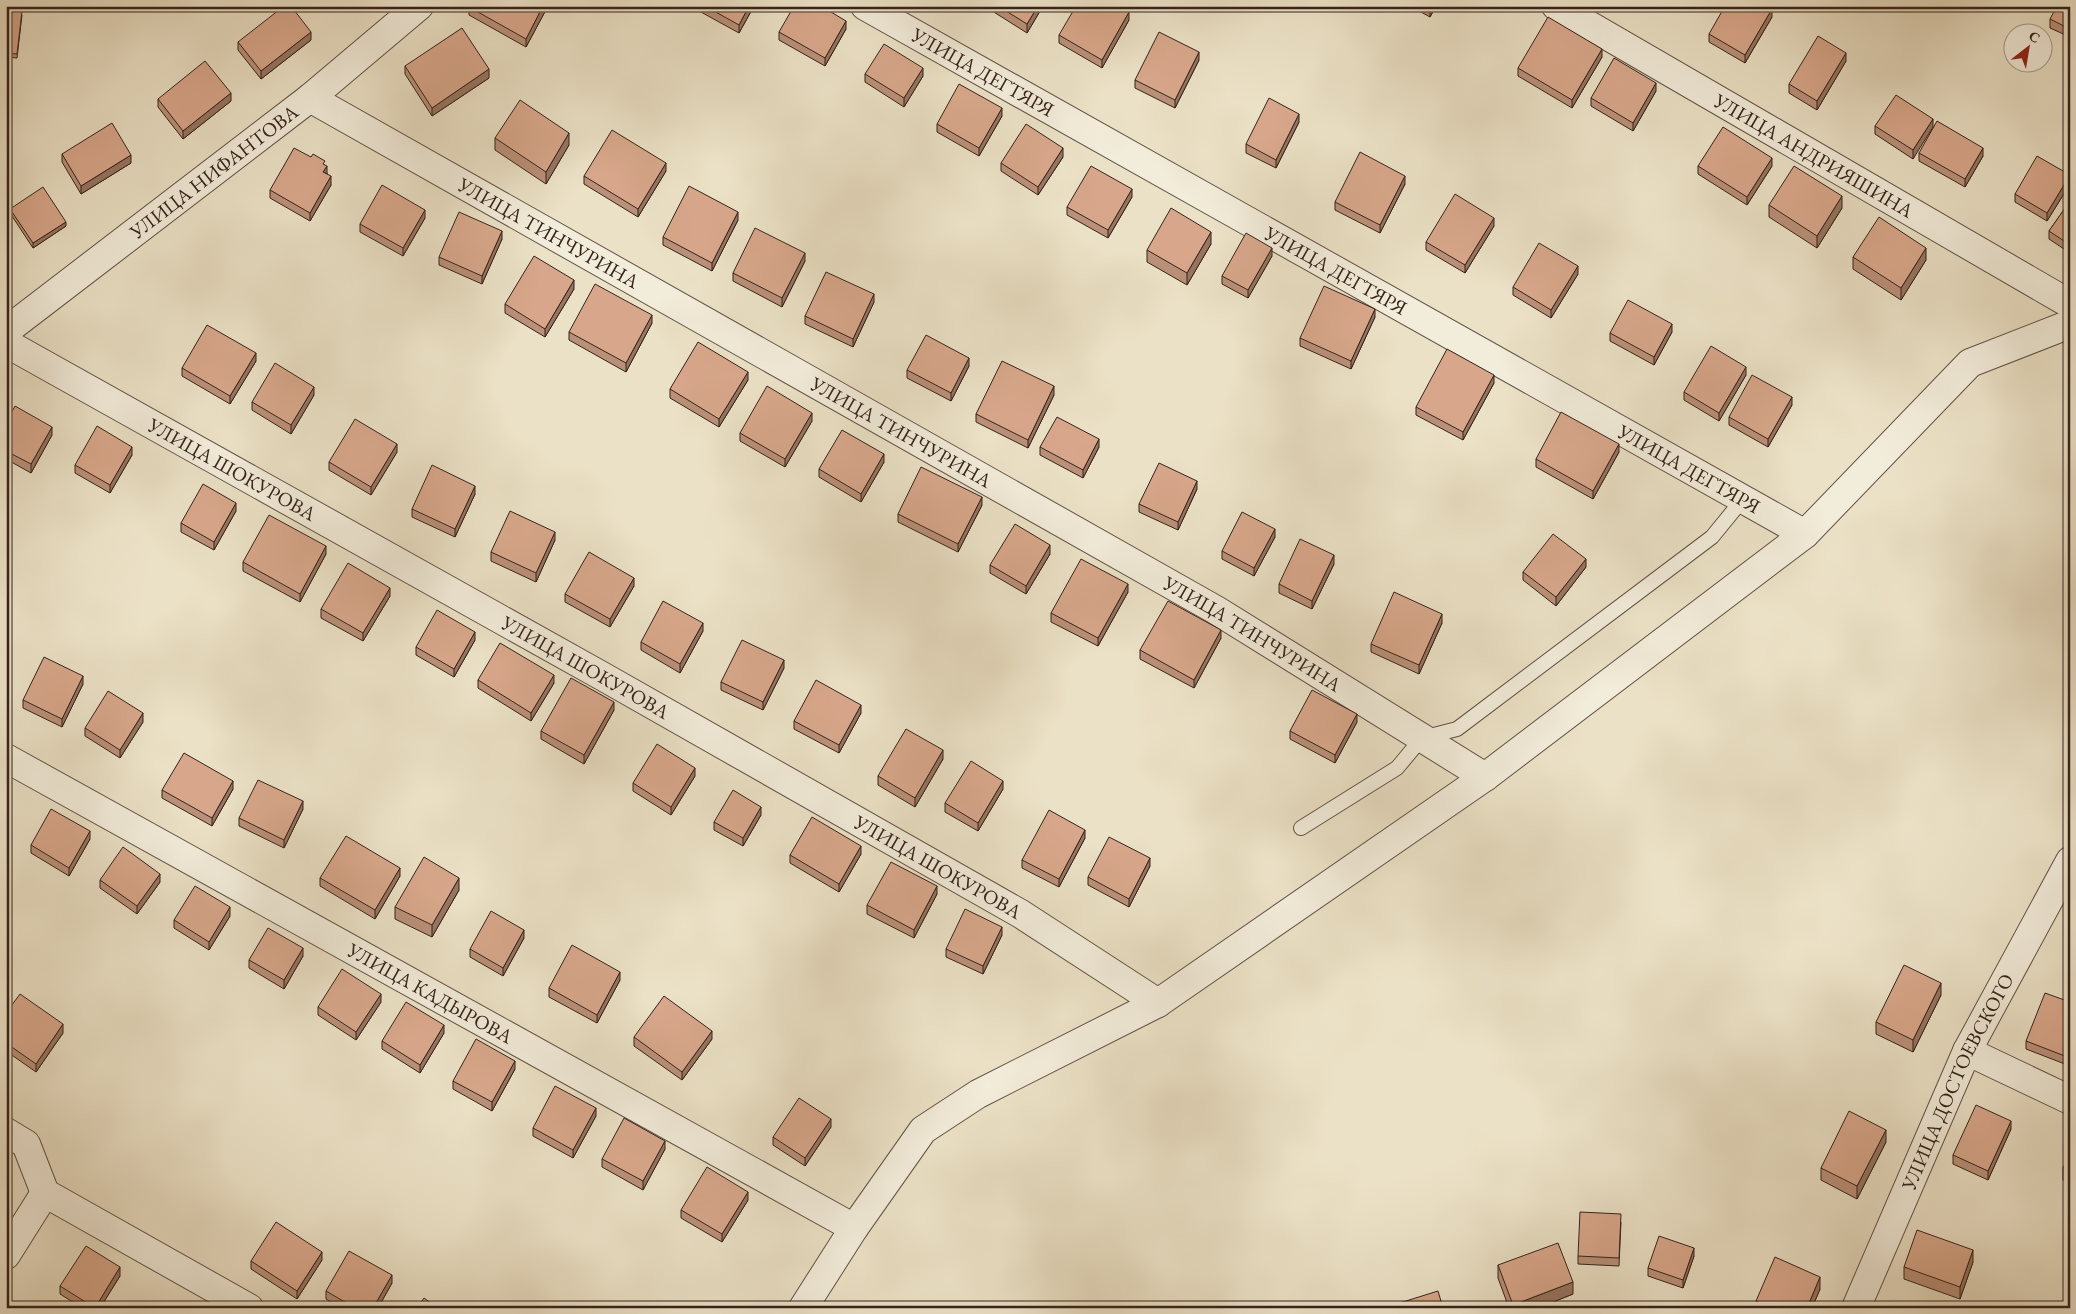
<svg xmlns="http://www.w3.org/2000/svg" width="2076" height="1314" viewBox="0 0 2076 1314" font-family="'EB Garamond',serif">
	<style>
		.lines { fill: none; stroke-linecap: round; stroke-linejoin: round }
		.service-casing { stroke: #625246; stroke-width: 16 }
		.minor-casing { stroke: #625246; stroke-width: 30 }
		.service { stroke: #f2ecda; stroke-width: 14 }
		.minor { stroke: #f2ecda; stroke-width: 28 }
		.wall { fill: #ba9078; stroke: #35231b }
		.shaded-wall { fill: #977561; stroke: #35231b }
		.building { fill: #d8a78b; stroke: #35231b }
		.labels { text-anchor: middle; stroke-width: 4.5; stroke-linejoin: round; paint-order: stroke }
		.street-label { font-size: 20px; fill: #35231b; stroke: #f2ecda }
	</style>
	<rect width="100%" height="100%" fill="#ebe1c6"/>
	<filter id="stains"><feTurbulence type="fractalNoise" baseFrequency=".004" numOctaves="4"/><feColorMatrix values="0 0 0 0 .2 0 0 0 0 .09 0 0 0 0 .02 0 0 0 .5 -.17"/></filter>
	<radialGradient id="worn" r=".72"><stop offset=".6" stop-color="#630" stop-opacity="0"/><stop offset="1" stop-color="#630" stop-opacity=".3"/></radialGradient>
	<g class="lines">
		<!-- service casing -->
		<g class="service-casing">
			<path id="service" d="M1301,828L1397,768L1422,738L1457,729L1712,537L1743,499"/>
		</g>
		<!-- minor casing -->
		<g class="minor-casing">
			<g id="minor">
				<path id="s1" d="M865,6L1805,534"/>
				<path id="s2" d="M1556,6L2070,304"/>
				<path id="s3" d="M310,98L1216,610L1485,777"/>
				<path id="s4" d="M6,331L310,98L419,6"/>
				<path id="s5" d="M6,343L602,676L1021,914L1158,1003"/>
				<path id="s6" d="M6,758L854,1228"/>
				<path d="M1967,1051L2070,1100"/>
				<path d="M6,1132L26,1144L45,1193L249,1308"/>
				<path d="M6,1255L45,1193"/>
				<path d="M803,1308L854,1228L923,1130L978,1094L1158,1003L1485,777L1805,534L1970,363L2070,324"/>
				<path id="s7" d="M1856,1308L1967,1051L2070,861"/>
			</g>
		</g>
		<!-- service -->
		<use href="#service" class="service"/>
		<!-- minor -->
		<use href="#minor" class="minor"/>
	</g>
	<!-- wall -->
	<path class="wall" d="M548,6L526,47L469,15V7Z
		M690,6H754L739,33Z
		M989,6H1043L1027,33L989,9Z
		M1410,6H1436L1430,17Z
		M1641,6H1650L1648,10Z
		M2070,6V37L2050,28V19Z
		M6,7L22,15L17,58L6,57Z
		M1772,17L1745,63L1709,42V34Z
		M1129,20L1102,68L1059,43V35Z
		M846,29L825,66L779,40V32Z
		M311,40L261,79L238,50V42Z
		M1602,57L1572,108L1518,76V68Z
		M1199,60L1175,108L1135,88V80Z
		M1846,61L1817,110L1789,93V84Z
		M405,66L489,78L432,116L405,74Z
		M865,74L923,76L904,107L865,82Z
		M1656,91L1633,131L1591,106V98Z
		M158,99L231,101L183,139L158,107Z
		M1002,116L979,156L937,132V124Z
		M1933,119L1913,159L1875,134V126Z
		M1299,122L1276,168L1246,153V144Z
		M495,138L569,145L546,184L495,150Z
		M1919,153L1983,156L1965,187L1919,161Z
		M62,154L131,163L81,194L62,162Z
		M1063,157L1038,195L1001,171V163Z
		M325,165L327,174L331,185L310,221L270,198V190Z
		M1698,166H1772L1747,205L1698,174Z
		M666,171L638,217L584,184V176Z
		M1405,184L1380,233L1335,210V202Z
		M2070,184L2047,221L2015,202V194Z
		M1132,197L1108,238L1067,215V207Z
		M2070,201V253L2049,239V231Z
		M1769,205L1842,208L1817,248L1769,217Z
		M10,209L66,226L33,248L10,213Z
		M425,218L403,256L360,232V224Z
		M738,220L712,271L663,245V237Z
		M1494,226L1465,273L1426,250V242Z
		M502,239L482,284L439,265V257Z
		M1211,244L1187,285L1147,262V250Z
		M1272,256L1248,298L1222,284V276Z
		M1853,257L1926,260L1901,300L1853,269Z
		M805,261L782,307L733,281V273Z
		M1578,274L1551,318L1513,295V287Z
		M574,289L545,337L505,313V304Z
		M874,302L853,347L805,324V316Z
		M1375,317L1351,369L1300,346V338Z
		M652,323L626,372L569,340V332Z
		M1672,332L1654,365L1610,341V333Z
		M256,361L230,404L182,376V368Z
		M969,366L951,401L907,378V370Z
		M1746,375L1719,421L1684,400V392Z
		M748,380L719,427L670,398V389Z
		M1494,383L1463,440L1416,415V407Z
		M314,395L291,434L252,410V402Z
		M1054,395L1028,448L976,422V414Z
		M6,405L10,414L52,435L31,473L6,459Z
		M1792,405L1768,447L1729,425V417Z
		M812,421L785,467L740,441V433Z
		M1040,447H1099L1083,478L1040,455Z
		M397,452L371,495L329,470V462Z
		M1619,452L1593,499L1536,467V459Z
		M132,455L110,493L75,473V465Z
		M884,462L861,502L819,477V469Z
		M1197,489L1178,530L1139,512V504Z
		M475,494L455,537L412,517V509Z
		M982,505L958,552L898,522V514Z
		M236,511L214,550L181,532V523Z
		M1275,537L1254,576L1222,559V551Z
		M555,540L536,582L491,561V552Z
		M326,554L300,602L243,571V562Z
		M1050,554L1026,594L990,573V565Z
		M1334,564L1312,609L1279,593V584Z
		M1586,567L1556,606L1523,580V572Z
		M634,586L610,627L565,602V594Z
		M1128,592L1098,646L1051,622V613Z
		M390,596L363,641L321,618V609Z
		M1442,623L1419,674L1371,652V644Z
		M703,631L680,673L641,650V642Z
		M1221,638L1194,688L1140,659V650Z
		M475,640L454,677L416,655V647Z
		M784,668L763,710L721,690V682Z
		M478,680L554,683L531,721L478,688Z
		M83,684L62,727L23,708V700Z
		M614,710L584,764L541,739V731Z
		M861,713L839,753L794,729V721Z
		M143,722L120,758L85,736V728Z
		M1357,722L1335,763L1290,739V731Z
		M943,759L915,807L878,785V776Z
		M695,776L671,815L633,791V783Z
		M233,789L212,826L162,798V790Z
		M1003,789L978,831L945,812V803Z
		M303,809L284,848L239,826V818Z
		M761,815L743,846L714,830V822Z
		M1085,838L1059,887L1022,868V860Z
		M90,839L69,876L31,853V845Z
		M861,854L839,892L790,863V855Z
		M1150,866L1129,907L1088,885V877Z
		M400,876L375,919L320,886V878Z
		M100,880L160,882L137,914L100,888Z
		M459,890L432,937L395,919V907Z
		M937,894L914,938L867,914V905Z
		M230,916L209,950L174,928V920Z
		M1002,935L983,974L946,957V949Z
		M524,938L503,976L470,957V949Z
		M303,956L284,989L249,968V960Z
		M620,980L597,1023L549,997V988Z
		M1941,995L1913,1052L1876,1034V1022Z
		M381,1002L356,1040L318,1015V1007Z
		M2070,1002V1066L2026,1049V1041Z
		M6,1013L63,1033L36,1072L6,1051Z
		M444,1033L420,1073L382,1049V1041Z
		M634,1037L712,1039L682,1080L634,1046Z
		M515,1069L492,1111L453,1089V1081Z
		M596,1116L573,1158L533,1136V1128Z
		M831,1127L805,1166L773,1145V1137Z
		M2011,1129L1988,1180L1953,1164V1155Z
		M1886,1142L1857,1199L1821,1180V1168Z
		M665,1149L643,1190L602,1167V1159Z
		M2070,1152V1183L2063,1180V1168Z
		M748,1200L722,1242L681,1218V1210Z
		M1621,1222L1619,1266L1578,1264V1256Z
		M1694,1256L1683,1288L1648,1276V1268Z
		M322,1260L297,1299L251,1269V1261Z
		M1973,1262L1960,1299L1904,1279V1267Z
		M1498,1265L1573,1294L1538,1308H1509L1498,1278Z
		M120,1276L100,1308H82L60,1294V1286Z
		M392,1283L378,1308H341L326,1299V1291Z
		M1820,1289L1812,1308H1756V1301Z"/>
	<!-- shaded-wall -->
	<path class="shaded-wall" d="M543,6H548L526,47V39Z
		M749,6H754L739,33V25Z
		M1038,6H1043L1027,33V24Z
		M1432,6H1436L1430,17V9Z
		M1772,9V17L1745,63V55Z
		M1129,12V20L1102,68V60Z
		M846,21V29L825,66V58Z
		M311,32V40L261,79V71Z
		M1602,49V57L1572,108V100Z
		M1199,52V60L1175,108V100Z
		M1846,53V61L1817,110V101Z
		M923,68V76L904,107V98Z
		M489,69V78L432,116V108Z
		M1656,83V91L1633,131V123Z
		M231,93V101L183,139V131Z
		M1002,108V116L979,156V148Z
		M1299,114V122L1276,168V160Z
		M1933,119V127L1913,159V150Z
		M569,133V145L546,184V172Z
		M1063,148V157L1038,195V187Z
		M1983,148V156L1965,187V179Z
		M131,155V163L81,194V186Z
		M1772,158V166L1747,205V197Z
		M666,163V171L638,217V209Z
		M327,166V174L323,172Z
		M2070,175V184L2047,221V213Z
		M331,176V185L310,221V213Z
		M1405,176V184L1380,233V225Z
		M1132,189V197L1108,238V230Z
		M1842,196V208L1817,248V236Z
		M425,210V218L403,256V248Z
		M738,212V220L712,271V263Z
		M1494,218V226L1465,273V265Z
		M66,222V226L33,248V243Z
		M502,231V239L482,284V276Z
		M1211,232V244L1187,285V273Z
		M1272,248V256L1248,298V290Z
		M1926,248V260L1901,300V288Z
		M805,253V261L782,307V298Z
		M1578,266V274L1551,318V310Z
		M574,280V289L545,337V329Z
		M874,294V302L853,347V339Z
		M1375,309V317L1351,369V361Z
		M652,315V323L626,372V363Z
		M1672,324V332L1654,365V357Z
		M256,353V361L230,404V396Z
		M969,358V366L951,401V393Z
		M1746,367V375L1719,421V413Z
		M748,372V380L719,427V419Z
		M1494,375V383L1463,440V432Z
		M1054,386V395L1028,448V440Z
		M314,387V395L291,434V425Z
		M1792,397V405L1768,447V439Z
		M10,407V415L6,423V415Z
		M812,413V421L785,467V459Z
		M52,427V435L31,473V464Z
		M1099,439V447L1083,478V470Z
		M397,444V452L371,495V487Z
		M1619,444V452L1593,499V491Z
		M132,447V455L110,493V485Z
		M884,454V462L861,502V494Z
		M1197,481V489L1178,530V522Z
		M475,486V494L455,537V529Z
		M982,497V505L958,552V544Z
		M236,503V511L214,550V542Z
		M1275,529V537L1254,576V568Z
		M555,532V540L536,582V573Z
		M1050,545V554L1026,594V586Z
		M326,546V554L300,602V594Z
		M1334,555V564L1312,609V601Z
		M1586,559V567L1556,606V597Z
		M634,578V586L610,627V619Z
		M1128,584V592L1098,646V638Z
		M390,588V596L363,641V633Z
		M1442,614V623L1419,674V665Z
		M703,623V631L680,673V664Z
		M1221,630V638L1194,688V680Z
		M475,632V640L454,677V669Z
		M784,660V668L763,710V702Z
		M554,675V683L531,721V713Z
		M83,676V684L62,727V719Z
		M614,702V710L584,764V755Z
		M861,705V713L839,753V745Z
		M143,713V722L120,758V750Z
		M1357,714V722L1335,763V755Z
		M943,750V759L915,807V798Z
		M695,768V776L671,815V807Z
		M233,781V789L212,826V818Z
		M1003,781V789L978,831V823Z
		M303,801V809L284,848V840Z
		M761,807V815L743,846V838Z
		M1085,830V838L1059,887V879Z
		M90,831V839L69,876V868Z
		M861,846V854L839,892V884Z
		M1150,858V866L1129,907V899Z
		M400,868V876L375,919V910Z
		M160,874V882L137,914V906Z
		M459,878V890L432,937V925Z
		M937,886V894L914,938V930Z
		M230,907V916L209,950V942Z
		M1002,927V935L983,974V966Z
		M524,930V938L503,976V968Z
		M303,948V956L284,989V980Z
		M620,972V980L597,1023V1015Z
		M1941,983V995L1913,1052V1040Z
		M381,994V1002L356,1040V1032Z
		M63,1024V1033L36,1072V1064Z
		M444,1025V1033L420,1073V1065Z
		M712,1031V1039L682,1080V1072Z
		M515,1061V1069L492,1111V1102Z
		M596,1108V1116L573,1158V1150Z
		M831,1119V1127L805,1166V1158Z
		M2011,1121V1129L1988,1180V1171Z
		M1886,1130V1142L1857,1199V1186Z
		M665,1141V1149L643,1190V1181Z
		M748,1192V1200L722,1242V1234Z
		M1694,1248V1256L1683,1288V1280Z
		M1973,1250V1262L1960,1299V1287Z
		M322,1252V1260L297,1299V1291Z
		M120,1267V1276L100,1308H95Z
		M392,1275V1283L378,1308H373Z
		M1820,1277V1289L1812,1308H1807Z
		M1573,1282V1294L1538,1308H1513V1305Z"/>
	<!-- building -->
	<path class="building" d="M284,6H291L311,32L261,71L238,42Z
		M469,6H543L526,39L469,7Z
		M705,6H749L739,25Z
		M794,6H821L846,21L825,58L779,32Z
		M998,6H1038L1027,24Z
		M1076,6H1119L1129,12L1102,60L1059,35Z
		M1425,6H1432L1430,9Z
		M1725,6H1768L1772,9L1745,55L1709,34Z
		M2057,6H2070V29L2050,19Z
		M6,7L22,11L17,54L6,53Z
		M1548,17L1602,49L1572,100L1518,68Z
		M462,28L489,69L432,108L405,66Z
		M1159,32L1199,52L1175,100L1135,80Z
		M1818,36L1846,53L1817,101L1789,84Z
		M884,44L923,68L904,98L865,74Z
		M1614,58L1656,83L1633,123L1591,98Z
		M205,61L231,93L183,131L158,99Z
		M959,84L1002,108L979,148L937,124Z
		M1896,95L1933,119L1913,150L1875,126Z
		M1269,98L1299,114L1276,160L1246,144Z
		M520,100L569,133L546,172L495,138Z
		M1937,121L1983,148L1965,179L1919,153Z
		M112,123L131,155L81,186L62,154Z
		M1026,124L1063,148L1038,187L1001,163Z
		M1723,127L1772,158L1747,197L1698,166Z
		M612,130L666,163L638,209L584,176Z
		M294,148L311,157L313,154L325,161L323,164L327,166L323,172L331,176L310,213L270,190Z
		M1360,152L1405,176L1380,225L1335,202Z
		M2037,156L2070,175L2047,213L2015,194Z
		M1091,166L1132,189L1108,230L1067,207Z
		M1794,166L1842,196L1817,236L1769,205Z
		M382,185L425,210L403,248L360,224Z
		M689,186L738,212L712,263L663,237Z
		M43,187L66,222L33,243L10,209Z
		M1455,194L1494,218L1465,265L1426,242Z
		M2070,201V245L2049,231Z
		M1171,208L1211,232L1187,273L1147,250Z
		M459,212L502,231L482,276L439,257Z
		M1879,217L1926,248L1901,288L1853,257Z
		M755,228L805,253L782,298L733,273Z
		M1246,233L1272,248L1248,290L1222,276Z
		M1539,243L1578,266L1551,310L1513,287Z
		M534,256L574,280L545,329L505,304Z
		M826,272L874,294L853,339L805,316Z
		M595,284L652,315L626,363L569,332Z
		M1324,286L1375,309L1351,361L1300,338Z
		M1628,300L1672,324L1654,357L1610,333Z
		M207,325L256,353L230,396L182,368Z
		M926,335L969,358L951,393L907,370Z
		M698,342L748,372L719,419L670,389Z
		M1711,346L1746,367L1719,413L1684,392Z
		M1447,349L1494,375L1463,432L1416,407Z
		M1002,361L1054,386L1028,440L976,414Z
		M275,363L314,387L291,425L252,402Z
		M1752,375L1792,397L1768,439L1729,417Z
		M767,386L812,413L785,459L740,433Z
		M6,405L10,407L6,415Z
		M15,406L52,427L31,464L6,451V416L9,417Z
		M1561,412L1619,444L1593,491L1536,459Z
		M1057,417L1099,439L1083,470L1040,447Z
		M355,419L397,444L371,487L329,462Z
		M97,426L132,447L110,485L75,465Z
		M842,430L884,454L861,494L819,469Z
		M1159,463L1197,481L1178,522L1139,504Z
		M432,465L475,486L455,529L412,509Z
		M921,467L982,497L958,544L898,514Z
		M203,484L236,503L214,542L181,523Z
		M510,511L555,532L536,573L491,552Z
		M1242,512L1275,529L1254,568L1222,551Z
		M269,515L326,546L300,594L243,562Z
		M1015,524L1050,545L1026,586L990,565Z
		M1553,534L1586,559L1556,597L1523,572Z
		M1300,539L1334,555L1312,601L1279,584Z
		M589,552L634,578L610,619L565,594Z
		M1081,559L1128,584L1098,638L1051,613Z
		M348,563L390,588L363,633L321,609Z
		M1394,592L1442,614L1419,665L1371,644Z
		M663,601L703,623L680,664L641,642Z
		M1168,601L1221,630L1194,680L1140,650Z
		M437,610L475,632L454,669L416,647Z
		M742,640L784,660L763,702L721,682Z
		M500,643L554,675L531,713L478,680Z
		M44,657L83,676L62,719L23,700Z
		M571,678L614,702L584,755L541,731Z
		M816,680L861,705L839,745L794,721Z
		M1312,690L1357,714L1335,755L1290,731Z
		M108,691L143,713L120,750L85,728Z
		M906,729L943,750L915,798L878,776Z
		M657,744L695,768L671,807L633,783Z
		M184,753L233,781L212,818L162,790Z
		M971,761L1003,781L978,823L945,803Z
		M258,780L303,801L284,840L239,818Z
		M733,790L761,807L743,838L714,822Z
		M51,809L90,831L69,868L31,845Z
		M1049,810L1085,830L1059,879L1022,860Z
		M812,817L861,846L839,884L790,855Z
		M346,836L400,868L375,910L320,878Z
		M1109,837L1150,858L1129,899L1088,877Z
		M123,847L160,874L137,906L100,880Z
		M424,857L459,878L432,925L395,907Z
		M891,862L937,886L914,930L867,905Z
		M195,886L230,907L209,942L174,920Z
		M965,909L1002,927L983,966L946,949Z
		M491,911L524,930L503,968L470,949Z
		M268,928L303,948L284,980L249,960Z
		M572,945L620,972L597,1015L549,988Z
		M1904,965L1941,983L1913,1040L1876,1022Z
		M342,969L381,994L356,1032L318,1007Z
		M2045,993L2070,1002V1058L2026,1041Z
		M20,994L63,1024L36,1064L6,1043V1013Z
		M664,996L712,1031L682,1072L634,1037Z
		M406,1002L444,1025L420,1065L382,1041Z
		M476,1039L515,1061L492,1102L453,1081Z
		M555,1086L596,1108L573,1150L533,1128Z
		M799,1098L831,1119L805,1158L773,1137Z
		M1976,1105L2011,1121L1988,1171L1953,1155Z
		M1849,1111L1886,1130L1857,1186L1821,1168Z
		M624,1118L665,1141L643,1181L602,1159Z
		M2070,1152V1171L2063,1168Z
		M707,1167L748,1192L722,1234L681,1210Z
		M1580,1212L1621,1214L1619,1258L1578,1256Z
		M276,1222L322,1252L297,1291L251,1261Z
		M1917,1230L1973,1250L1960,1287L1904,1267Z
		M1659,1236L1694,1248L1683,1280L1648,1268Z
		M1558,1243L1573,1282L1513,1305L1498,1265Z
		M86,1246L120,1267L95,1308L60,1286Z
		M349,1251L392,1275L373,1308H355L326,1291Z
		M1775,1257L1820,1277L1807,1308H1772L1756,1301Z
		M1438,1291L1443,1308H1394L1393,1305Z
		M424,1298L438,1308H417Z
		M1889,1302L1903,1308H1887Z"/>
	<g class="labels">
		<!-- street labels -->
		<g class="street-label">
			<text dy="7" stroke="none"><textPath href="#s1" startOffset="135">УЛИЦА ДЕГТЯРЯ</textPath></text>
			<text dy="7" stroke="none"><textPath href="#s2" startOffset="298">УЛИЦА АНДРИЯШИНА</textPath></text>
			<text dy="7" stroke="none"><textPath href="#s4" startOffset="262">УЛИЦА НИФАНТОВА</textPath></text>
			<text dy="7" stroke="none"><textPath href="#s3" startOffset="274">УЛИЦА ТИНЧУРИНА</textPath></text>
			<text dy="7" stroke="none"><textPath href="#s1" startOffset="540">УЛИЦА ДЕГТЯРЯ</textPath></text>
			<text dy="7" stroke="none"><textPath href="#s3" startOffset="679">УЛИЦА ТИНЧУРИНА</textPath></text>
			<text dy="7" stroke="none"><textPath href="#s5" startOffset="259">УЛИЦА ШОКУРОВА</textPath></text>
			<text dy="7" stroke="none"><textPath href="#s1" startOffset="945">УЛИЦА ДЕГТЯРЯ</textPath></text>
			<text dy="7" stroke="none"><textPath href="#s3" startOffset="1084">УЛИЦА ТИНЧУРИНА</textPath></text>
			<text dy="7" stroke="none"><textPath href="#s5" startOffset="664">УЛИЦА ШОКУРОВА</textPath></text>
			<text dy="7" stroke="none"><textPath href="#s5" startOffset="1069">УЛИЦА ШОКУРОВА</textPath></text>
			<text dy="7" stroke="none"><textPath href="#s6" startOffset="485">УЛИЦА КАДЫРОВА</textPath></text>
			<text dy="7" stroke="none"><textPath href="#s7" startOffset="248">УЛИЦА ДОСТОЕВСКОГО</textPath></text>
		</g>
	</g>
	<!-- margin -->
	<rect width="2076" height="1314" fill="none" stroke="#ebe1c6" stroke-width="25"/>
	<rect x="8" y="8" width="2061" height="1299" fill="none" stroke="#35231b" stroke-width="2.5"/>
	<rect x="12" y="12" width="2051" height="1289" fill="none" stroke="#35231b"/>
	<!-- north arrow -->
	<g transform="translate(2028 48) rotate(31)"><circle r="24" fill="#f2ecda" stroke="#a69c8e"/>
	<path d="M0-4L9 19L0 12L-9 19Z" fill="#8f2418"/>
	<text y="-8" font-size="14" font-weight="bold" text-anchor="middle" fill="#35231b">С</text>
	</g>
	<rect width="100%" height="100%" filter="url(#stains)"/>
	<rect width="100%" height="100%" fill="url(#worn)"/>
</svg>
